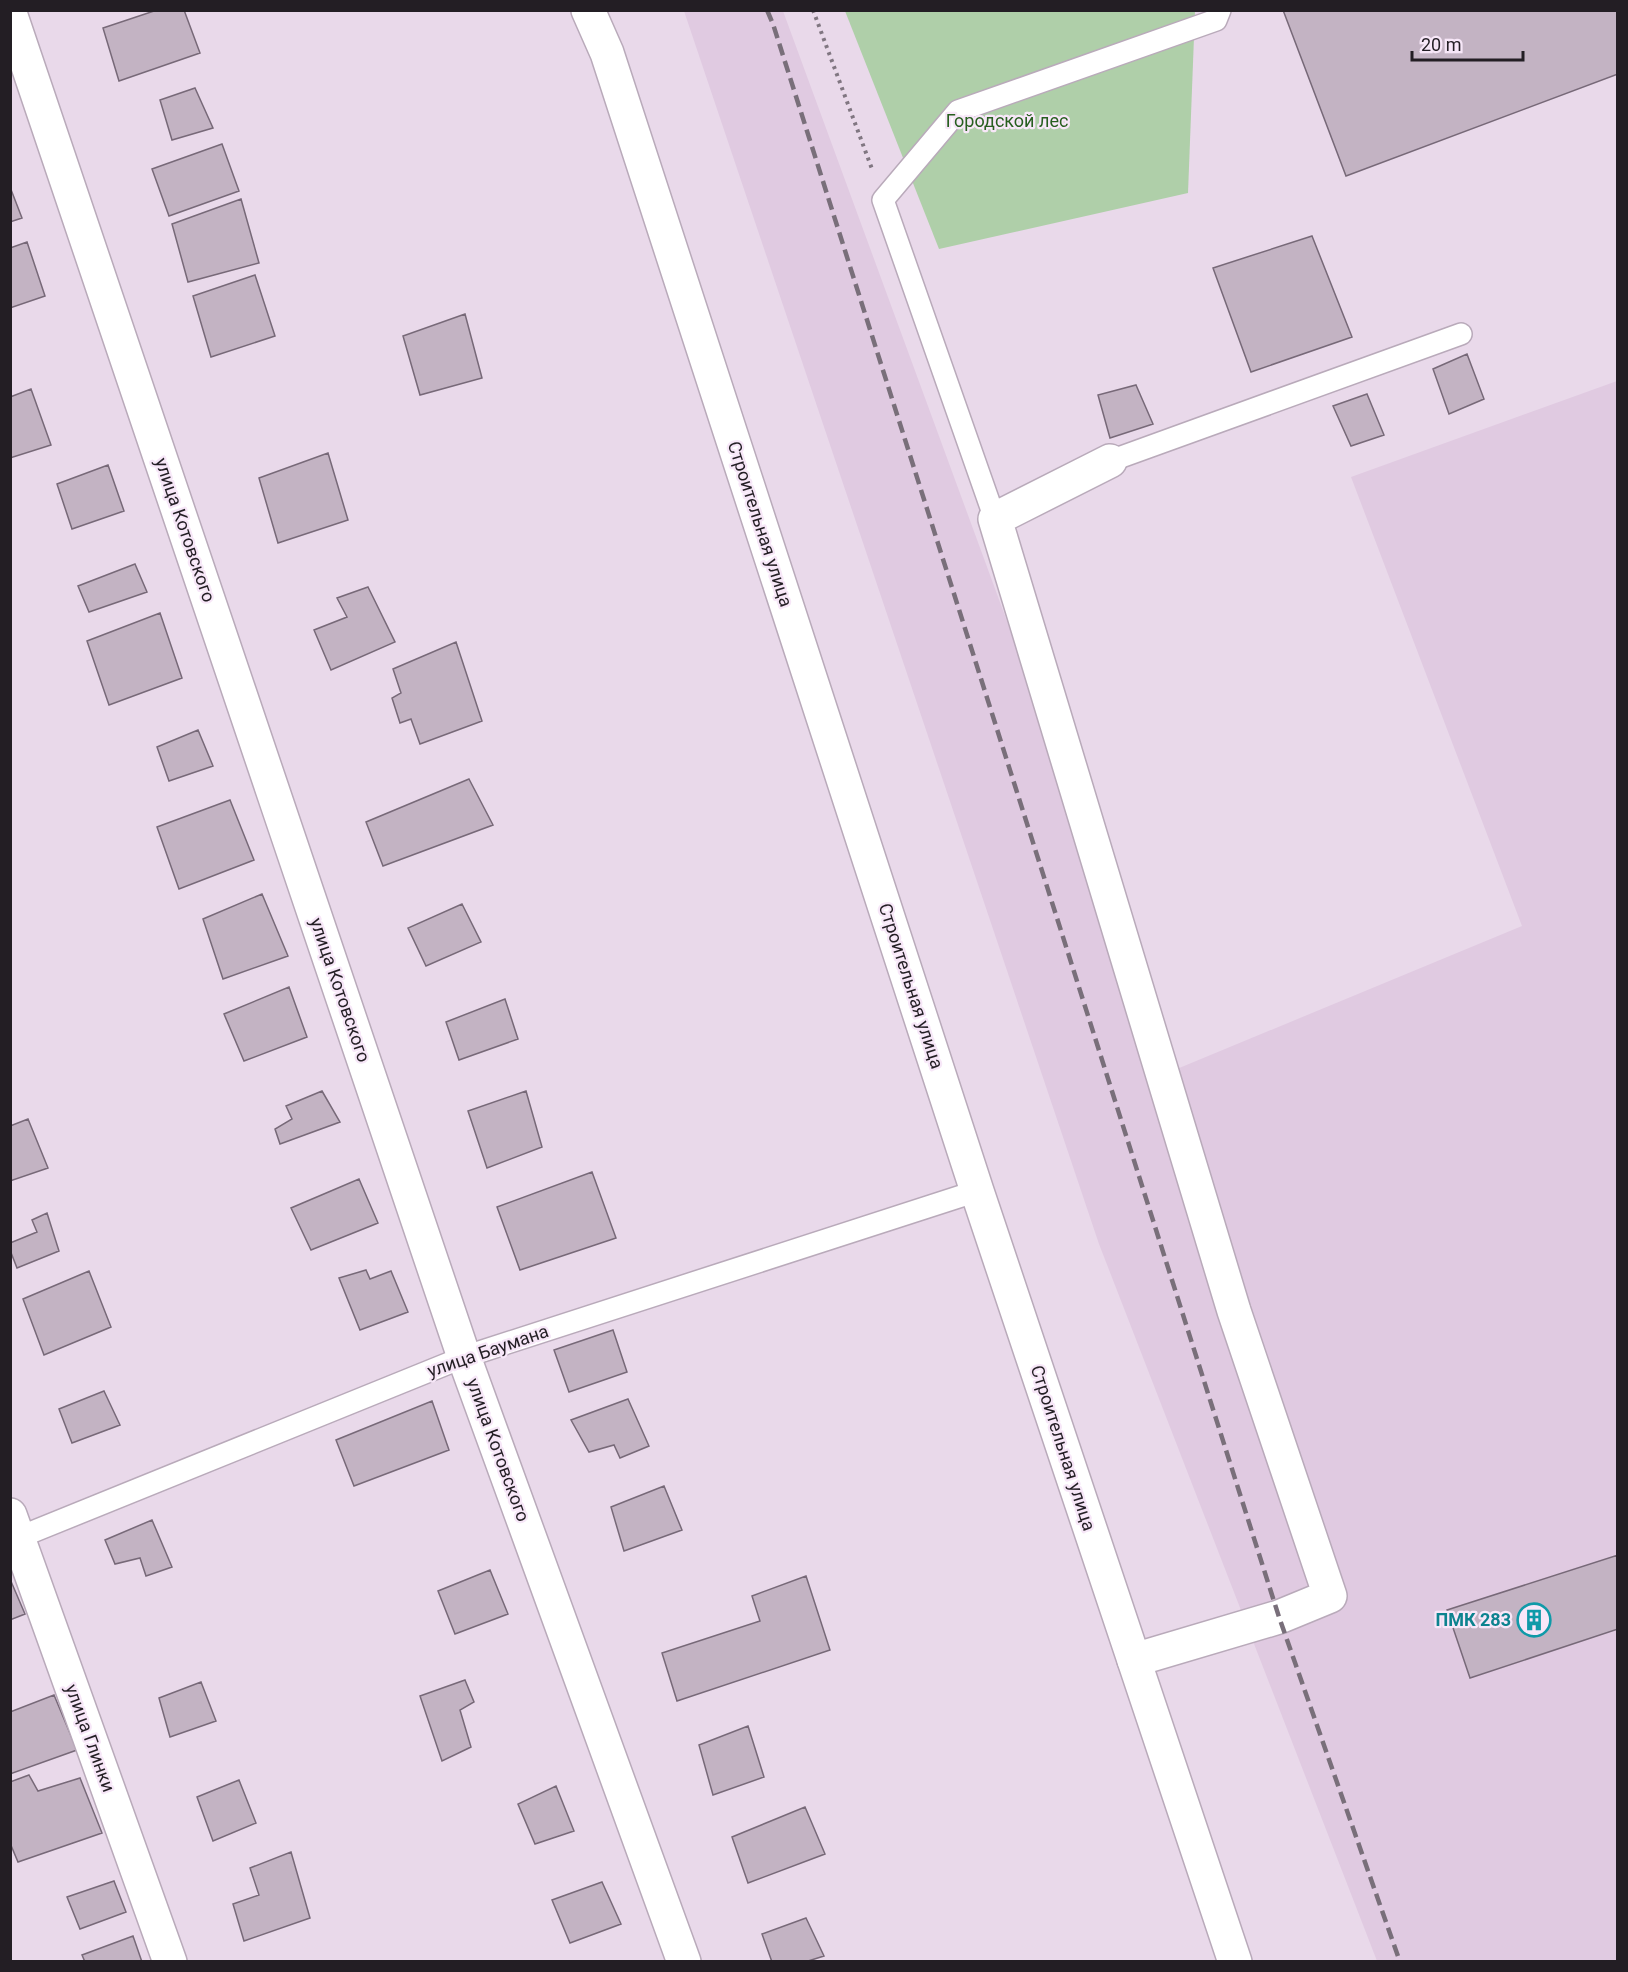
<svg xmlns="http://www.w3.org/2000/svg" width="1628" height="1972" viewBox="0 0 1628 1972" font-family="Roboto,sans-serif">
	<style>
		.built { fill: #e0cae1 }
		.green { fill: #afcfa9 }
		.building { fill: #c3b3c3; stroke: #776978; stroke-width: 1.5 }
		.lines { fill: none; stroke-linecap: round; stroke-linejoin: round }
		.service-casing { stroke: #b9aaba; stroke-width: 24 }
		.minor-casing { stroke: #b9aaba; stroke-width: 36 }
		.tertiary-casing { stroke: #b9aaba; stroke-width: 36 }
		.path { stroke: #807681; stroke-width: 4; stroke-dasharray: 3 4.5; stroke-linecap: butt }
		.service { stroke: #fff; stroke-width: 21 }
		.minor { stroke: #fff; stroke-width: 33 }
		.tertiary { stroke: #fff; stroke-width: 33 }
		.rail { stroke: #796f7a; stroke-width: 4.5; stroke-dasharray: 12 6; stroke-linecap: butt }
		.labels { text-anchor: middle; stroke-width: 4.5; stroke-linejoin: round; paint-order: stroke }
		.park-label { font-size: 18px; fill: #275f1f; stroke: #f7e7f8 }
		.street-label { font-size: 18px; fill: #231e24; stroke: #f7e7f8 }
		.culture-label { font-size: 18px; font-weight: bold; fill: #0d838f; stroke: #f7e7f8; text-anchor: end }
	</style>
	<rect width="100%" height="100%" fill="#e9d9ea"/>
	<!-- built -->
	<path class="built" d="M684,11H783L1172,1071L1522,926L1351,477L1617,381V1961H1377L1099,1244Z"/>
	<!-- green -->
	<path class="green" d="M845,11H1195L1188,193L939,249Z"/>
	<!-- building -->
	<path class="building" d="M157,10H184L200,53L119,81L103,28Z
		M1283,10H1618V74L1346,176Z
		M195,88L213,128L172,140L160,100Z
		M222,144L239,191L169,216L152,169Z
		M10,187L22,218L10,222Z
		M241,199L259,263L188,282L172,224Z
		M1312,236L1352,337L1251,372L1213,268Z
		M27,242L45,296L10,308V248Z
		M255,275L275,336L211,357L193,296Z
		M465,314L482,378L420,395L403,336Z
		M1467,354L1484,399L1449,414L1433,369Z
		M1136,385L1153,424L1110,438L1098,395Z
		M31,389L51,445L10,458V397Z
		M1367,394L1384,435L1351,446L1333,406Z
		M328,453L348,520L278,543L259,478Z
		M108,465L124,511L72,529L57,484Z
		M135,564L147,592L89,612L78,586Z
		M368,587L395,642L331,670L314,630L347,617L337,598Z
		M160,613L182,678L109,705L87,641Z
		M456,642L482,721L420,744L411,719L400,723L392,698L401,693L393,669Z
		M198,730L213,766L169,781L157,747Z
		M469,779L493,825L383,866L366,822Z
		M230,800L254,860L179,889L157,827Z
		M262,894L288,956L223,979L203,919Z
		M462,904L481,942L426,966L408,928Z
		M289,987L307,1037L244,1061L224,1014Z
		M505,999L518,1039L459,1060L446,1022Z
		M322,1091L340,1122L280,1144L275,1129L292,1119L286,1106Z
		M526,1091L542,1147L487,1168L468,1111Z
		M28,1119L48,1168L10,1181V1126Z
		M592,1172L616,1238L520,1270L497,1207Z
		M359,1179L378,1223L311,1250L291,1208Z
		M47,1213L59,1251L17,1268L10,1250V1243L37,1232L32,1220Z
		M366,1270L370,1279L391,1271L408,1312L360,1330L339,1278Z
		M89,1271L111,1327L44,1355L23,1299Z
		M613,1330L627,1372L569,1392L554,1350Z
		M104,1391L120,1425L72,1443L59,1409Z
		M628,1399L649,1446L620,1458L614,1445L589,1452L571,1420Z
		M432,1401L449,1450L354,1486L336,1440Z
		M664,1486L682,1530L624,1551L611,1507Z
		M152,1520L172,1567L146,1576L140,1558L115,1564L105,1540Z
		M1618,1555V1629L1470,1678L1447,1610Z
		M490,1570L508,1614L455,1634L438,1591Z
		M806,1576L830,1650L677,1701L662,1653L760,1621L752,1596Z
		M10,1579L25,1614L10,1620Z
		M465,1680L474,1702L460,1710L471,1747L442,1761L420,1696Z
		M201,1682L216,1721L170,1737L159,1698Z
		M54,1695L77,1750L10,1774V1712Z
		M748,1726L764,1777L713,1795L699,1745Z
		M29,1775L38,1791L80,1778L102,1833L18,1862L10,1843V1782Z
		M239,1780L256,1823L213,1841L197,1797Z
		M556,1786L574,1831L535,1844L518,1804Z
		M805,1807L825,1854L748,1883L732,1837Z
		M291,1852L310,1918L244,1941L233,1904L259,1895L250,1868Z
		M114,1881L126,1912L80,1929L67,1897Z
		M602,1882L621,1924L570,1943L552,1900Z
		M806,1918L824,1956L805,1962H772L762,1934Z
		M133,1936L142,1962H85L82,1955Z"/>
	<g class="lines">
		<!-- service casing -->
		<g class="service-casing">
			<path id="service" d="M1110,461L1461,334
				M995,519L883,200L958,111L1216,20L1220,10
				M10,1541L464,1357L977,1191"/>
		</g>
		<!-- minor casing -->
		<g class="minor-casing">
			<path id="minor" d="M10,13L464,1357L684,1962
				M1110,461L995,519L1234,1311L1330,1596L1279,1617L1134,1660
				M10,1515L170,1962"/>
		</g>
		<!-- tertiary casing -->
		<g class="tertiary-casing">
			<path id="tertiary" d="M588,10L607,53L977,1191L1235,1962"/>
		</g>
		<!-- path -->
		<path class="path" d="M813,10L872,169"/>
		<!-- service -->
		<use href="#service" class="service"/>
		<!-- minor -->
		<use href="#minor" class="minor"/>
		<!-- tertiary -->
		<use href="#tertiary" class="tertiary"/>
		<!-- rail -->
		<path class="rail" d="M767,10L773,24L1279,1617L1400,1962"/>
	</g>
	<!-- icons -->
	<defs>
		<g id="building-ring" transform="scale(1.725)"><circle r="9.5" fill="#f7e7f8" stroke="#0f9aa8" stroke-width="1.5"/><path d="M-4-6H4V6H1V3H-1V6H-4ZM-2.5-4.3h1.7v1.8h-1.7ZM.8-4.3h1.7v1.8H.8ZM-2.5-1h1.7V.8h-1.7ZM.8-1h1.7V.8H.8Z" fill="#0f9aa8"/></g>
	</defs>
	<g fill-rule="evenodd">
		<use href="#building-ring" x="1534" y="1620"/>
	</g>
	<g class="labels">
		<!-- park labels -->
		<g class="park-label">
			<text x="1007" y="127">Городской лес</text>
		</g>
		<!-- street labels -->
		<g class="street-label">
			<text transform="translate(760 524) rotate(72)" y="6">Строительная улица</text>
			<text transform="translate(185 530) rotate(71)" y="6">улица Котовского</text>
			<text transform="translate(911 986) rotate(72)" y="6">Строительная улица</text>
			<text transform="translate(340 990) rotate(71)" y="6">улица Котовского</text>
			<text transform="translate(488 1351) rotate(-19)" y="6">улица Баумана</text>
			<text transform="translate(1063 1448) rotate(72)" y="6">Строительная улица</text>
			<text transform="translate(498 1450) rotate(70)" y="6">улица Котовского</text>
			<text transform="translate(90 1738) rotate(70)" y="6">улица Глинки</text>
		</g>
		<!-- culture labels -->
		<g class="culture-label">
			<text x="1511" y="1626">ПМК 283</text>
		</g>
	</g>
	<!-- border -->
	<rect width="1628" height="1972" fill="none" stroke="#231e24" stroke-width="24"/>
	<!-- scale -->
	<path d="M1412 51v9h111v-9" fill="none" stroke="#231e24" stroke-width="3"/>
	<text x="1421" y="51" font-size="18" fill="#231e24" stroke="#f7e7f8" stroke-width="4.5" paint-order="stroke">20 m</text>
</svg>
